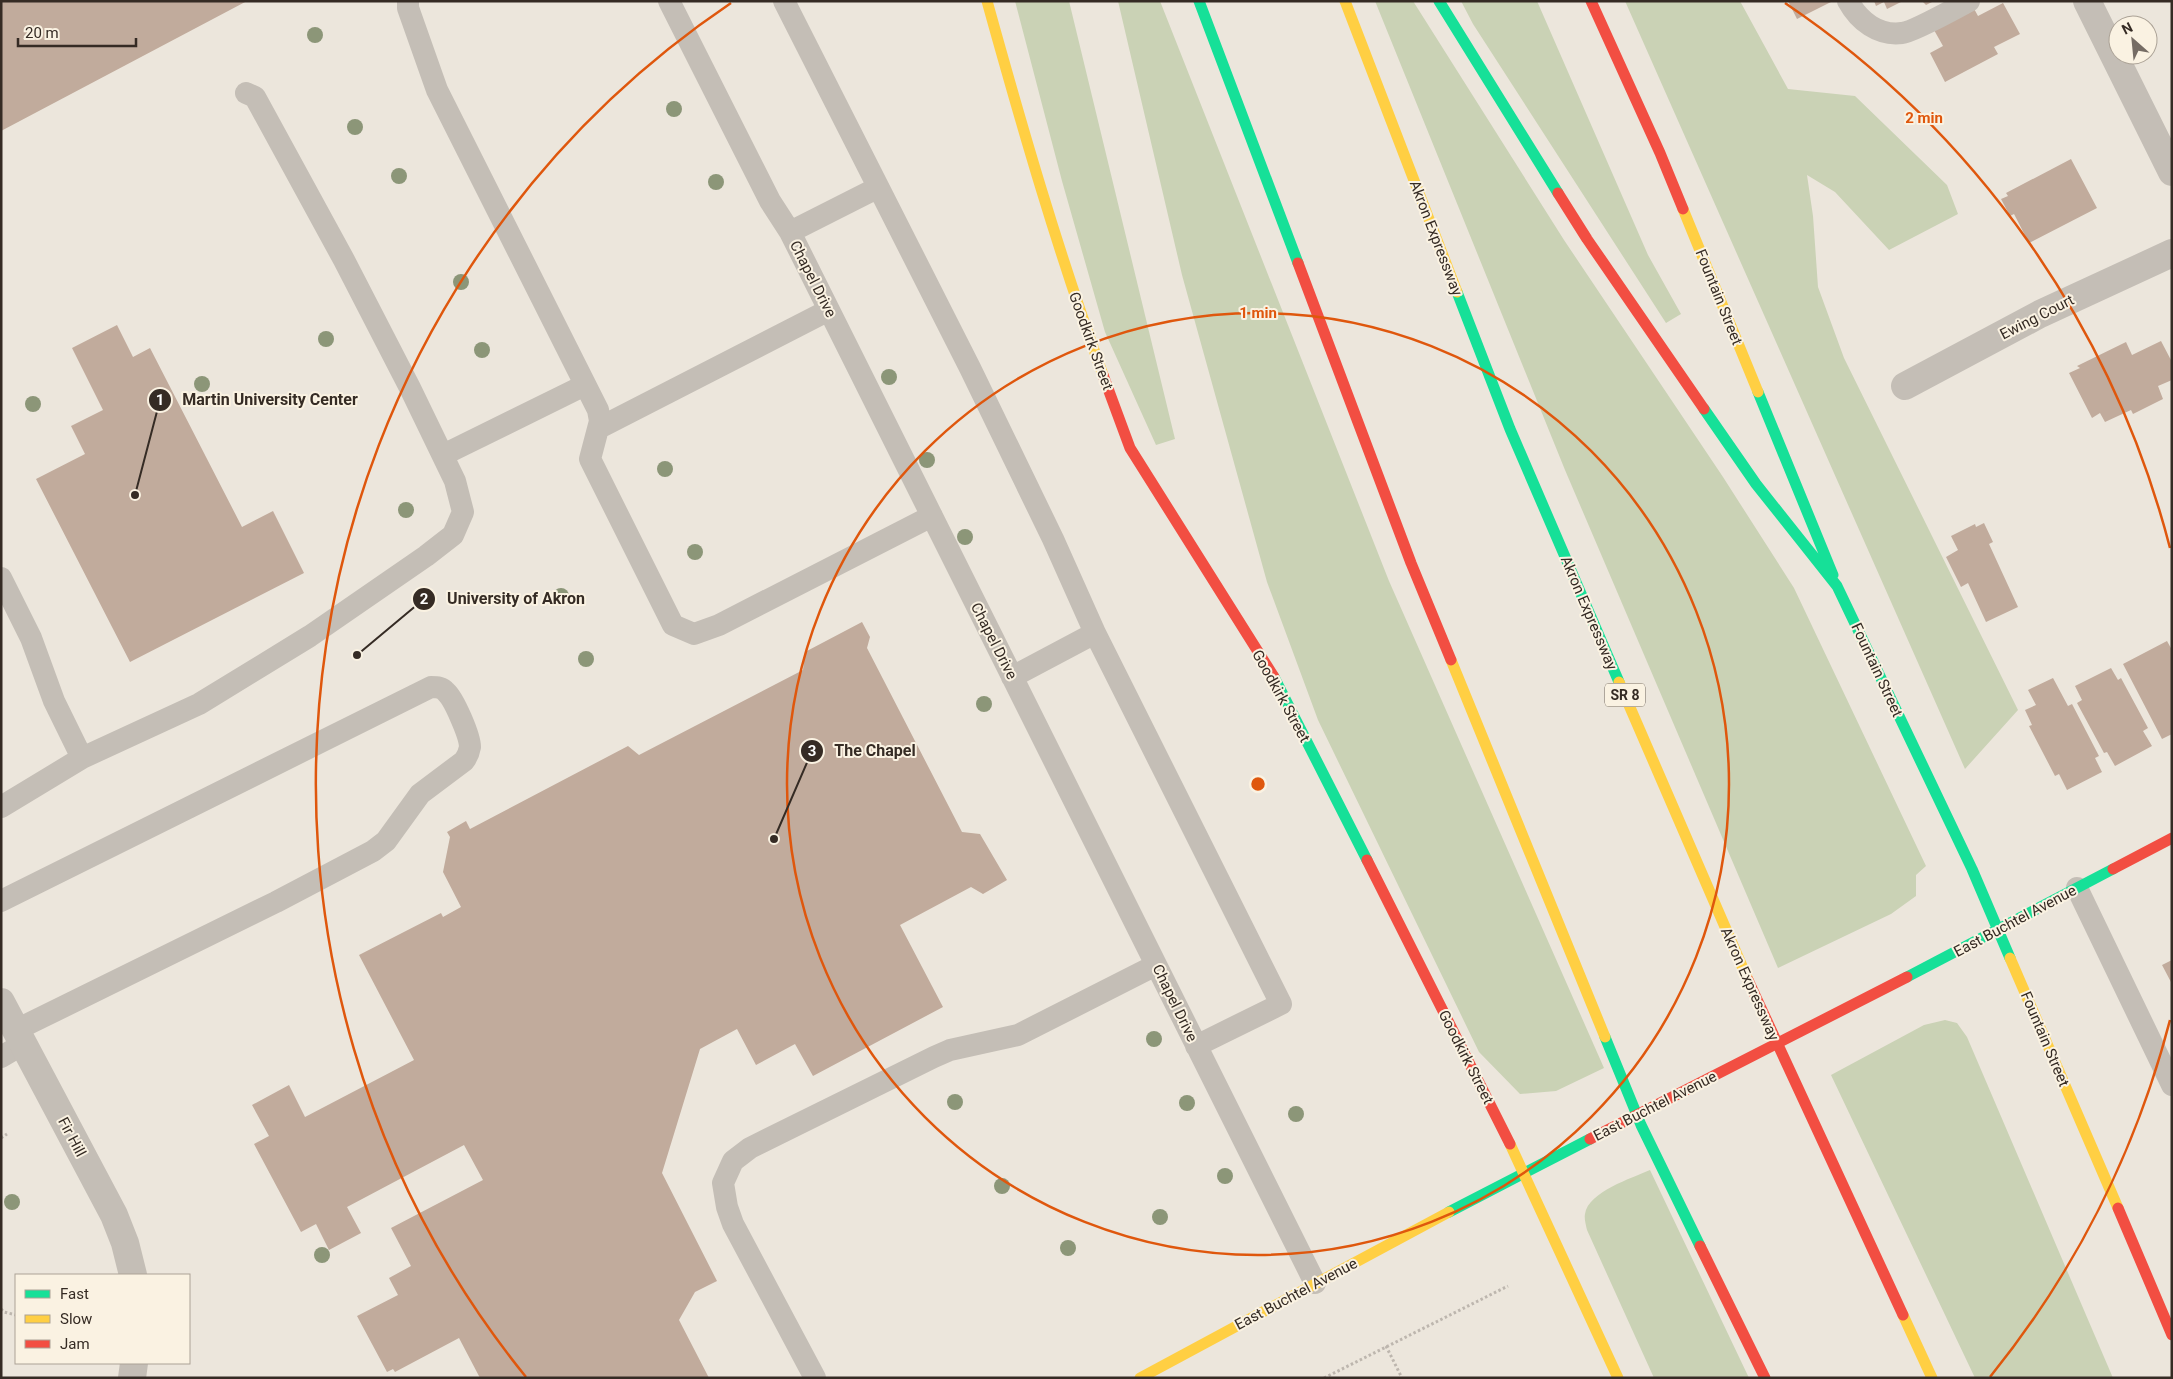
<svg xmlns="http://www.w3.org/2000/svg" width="2173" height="1379" viewBox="0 0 2173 1379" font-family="Roboto,sans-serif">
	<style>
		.green { fill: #cad2b5 }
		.building { fill: #c1ab9c }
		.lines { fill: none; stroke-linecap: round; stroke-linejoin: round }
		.path { stroke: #bdb6ae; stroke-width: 3; stroke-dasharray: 2.5 2.5; stroke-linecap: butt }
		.lane { stroke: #c4beb6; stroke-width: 22 }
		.street { stroke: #c4beb6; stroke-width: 28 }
		.fast { stroke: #16e098; stroke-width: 11 }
		.slow { stroke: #ffcf43; stroke-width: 11 }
		.jam { stroke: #f24e42; stroke-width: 11 }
		.jam-bridge { stroke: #f24e42; stroke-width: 11 }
		.tree { fill: #8c9678 }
		.ring { fill: none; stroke: #df570d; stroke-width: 2.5 }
		.labels { text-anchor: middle; stroke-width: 4; stroke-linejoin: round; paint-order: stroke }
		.shield { fill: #faf2e2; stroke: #70675d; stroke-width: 1 }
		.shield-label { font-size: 14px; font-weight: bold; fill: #352b24 }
		.street-label { font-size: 15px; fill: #352b24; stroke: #faf2e2 }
		.centre { fill: #df570d; stroke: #faf2e2; stroke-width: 2.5 }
		.ring-label { font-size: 15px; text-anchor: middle; font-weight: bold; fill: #df570d; stroke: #faf2e2; stroke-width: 4; stroke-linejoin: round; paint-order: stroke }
		.leader { fill: none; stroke: #352b24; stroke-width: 2 }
		.callout-dot { fill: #352b24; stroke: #faf2e2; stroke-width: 2 }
		.mark-label { font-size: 15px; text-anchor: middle; font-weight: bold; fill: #fff }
		.callout-label { font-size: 16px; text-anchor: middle; font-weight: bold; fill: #352b24; stroke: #faf2e2; stroke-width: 4; stroke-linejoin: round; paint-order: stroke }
	</style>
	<rect width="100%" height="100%" fill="#ece6dc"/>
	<!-- green -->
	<path class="green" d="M1015,1H1069L1175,439L1156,445L1105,332L1062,181Z
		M1118,1H1160L1389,581L1604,1068L1556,1091L1520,1094L1479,1052L1318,720L1267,582L1182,275Z
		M1375,1H1413L1564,240L1723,477L1794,588L1926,866L1916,875V896L1891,914L1778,968L1565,470Z
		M1461,1H1537L1648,255L1681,314L1666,323L1473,24Z
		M1625,1H1740L1788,89L1855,96L1947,185L1958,214L1889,250L1835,192L1807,175L1813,216L1818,287L1844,358L2018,710L1965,769Z
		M1945,1020L1957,1023L1967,1037L2113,1378H1975L1831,1075L1924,1025Z
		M1650,1170L1749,1378H1654L1587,1230C1586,1225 1584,1219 1585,1214C1588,1192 1632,1178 1650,1170Z"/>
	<!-- building -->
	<path class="building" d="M1,1H247L1,131Z
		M1788,1H1833L1797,19Z
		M1874,1H1903L1887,9L1884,2L1876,6Z
		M1922,1H1934L1926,5Z
		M2003,3L2020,34L1994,47L1998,54L1945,82L1930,53L1943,46L1934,30L1972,5L1978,16Z
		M2071,159L2097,208L2029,243L2014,214L2010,216L2001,199L2008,196L2006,193Z
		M117,325L133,357L150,348L242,527L273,511L304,573L130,662L36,479L85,454L71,426L103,410L72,348Z
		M2161,341L2172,362V380L2158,386L2163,399L2133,414L2131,410L2105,422L2100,413L2092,418L2069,373L2080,368L2077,366L2126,342L2132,355Z
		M1984,523L1993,542L1989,544L2018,607L1986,622L1968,583L1961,587L1946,557L1958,550L1951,536L1975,524L1976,527Z
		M862,622L870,637L867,648L962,832L980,834L1007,880L983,894L971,887L900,925L943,1007L813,1076L795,1044L756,1065L737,1029L700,1049L662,1173L717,1281L695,1292L679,1320L709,1378H480L459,1338L395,1372L393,1369L387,1372L357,1316L398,1295L389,1278L411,1266L391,1228L483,1180L464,1145L347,1207L361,1233L329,1250L316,1224L301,1232L254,1144L269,1136L252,1105L289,1085L305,1117L414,1060L359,955L441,913L443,917L461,907L443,872L450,837L447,832L466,821L470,829L628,746L639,755L803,670L805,652Z
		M2167,641L2172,650V734L2162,739L2123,664Z
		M2111,668L2118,680L2121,678L2148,728L2143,731L2152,746L2115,766L2107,752L2104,753L2077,703L2082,700L2075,686Z
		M2053,678L2068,706L2072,704L2099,756L2095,758L2102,772L2067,790L2059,774L2055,776L2029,726L2032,725L2025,710L2036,705L2028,690Z
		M2172,960V984L2162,965Z"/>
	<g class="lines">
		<!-- path -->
		<path class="path" d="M1,1138L7,1134
			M1,1309L4,1312L16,1315
			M1386,1346L1402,1378
			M1324,1378L1508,1286"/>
		<!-- lane -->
		<path class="lane" d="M408,1V8L437,90L598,410L600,421L590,459L673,625L694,634L719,625L932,516
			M669,1L770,201L790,232L1315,1283
			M784,1L970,368L1053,539L1095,633L1281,1004L1196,1046
			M1848,1C1859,21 1878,36 1902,33C1913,32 1956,8 1969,1
			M790,232L877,188
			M599,428L829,310
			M443,455L585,385
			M1,578L31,638L54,701L82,758
			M1012,677L1095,633
			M1,807L82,758L199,704L310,636L426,556L453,535L463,512L455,481L410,388L344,260L255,97L246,93
			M2077,888L2172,1085
			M1,901L431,687C437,687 442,687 446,692C454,699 470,736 470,747C469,753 467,757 464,761L420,794L386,841L373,851L276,902L16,1030
			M1,1057L23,1044
			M815,1378L733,1224L727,1207L723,1183L733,1161L750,1148L934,1057L950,1050L1018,1035L1156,965"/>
		<!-- street -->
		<path class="street" d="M2087,1L2172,172
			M1905,386L2040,314L2172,253
			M1,1002L114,1215L125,1243L133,1275
			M132,1378L134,1363"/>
		<!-- fast -->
		<path class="fast" d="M1199,1L1298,263
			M1439,1L1558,193
			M1457,292L1510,429L1619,682
			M1758,392L1833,575
			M1704,409L1756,484L1837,586
			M1837,586L1972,869L2010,958
			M1274,677L1367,860
			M1907,977L2113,869
			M1605,1037L1641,1125L1700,1246
			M1449,1212L1590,1139"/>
		<!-- slow -->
		<path class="slow" d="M987,1C1022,127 1058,252 1103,375
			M1345,1L1457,292
			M1683,209L1758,392
			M1451,660L1605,1037
			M1619,682L1748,980
			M2010,958L2118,1208
			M1510,1144L1618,1378
			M1903,1315L1932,1378
			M1140,1378L1449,1212"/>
		<!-- jam -->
		<path class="jam" d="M1591,1L1660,153L1683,209
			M1558,193L1587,239L1704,409
			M1298,263L1411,563L1451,660
			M1103,375L1130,448L1274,677
			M1367,860L1510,1144
			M2113,869L2172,838
			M1748,980L1903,1315
			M2118,1208L2172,1335
			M1700,1246L1765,1378"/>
		<!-- jam-bridge -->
		<path class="jam-bridge" d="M1590,1139L1907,977"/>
	</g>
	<!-- trees -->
	<g class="tree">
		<circle cx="315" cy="35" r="8"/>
		<circle cx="674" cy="109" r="8"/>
		<circle cx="355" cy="127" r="8"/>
		<circle cx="399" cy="176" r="8"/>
		<circle cx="716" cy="182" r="8"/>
		<circle cx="461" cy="282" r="8"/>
		<circle cx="326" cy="339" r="8"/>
		<circle cx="482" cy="350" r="8"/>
		<circle cx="889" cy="377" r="8"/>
		<circle cx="202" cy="384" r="8"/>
		<circle cx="33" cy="404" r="8"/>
		<circle cx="927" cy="460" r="8"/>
		<circle cx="665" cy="469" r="8"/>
		<circle cx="406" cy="510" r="8"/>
		<circle cx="965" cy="537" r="8"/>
		<circle cx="695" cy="552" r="8"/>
		<circle cx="561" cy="596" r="8"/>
		<circle cx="586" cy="659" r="8"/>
		<circle cx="984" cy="704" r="8"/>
		<circle cx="1154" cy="1039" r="8"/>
		<circle cx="955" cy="1102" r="8"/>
		<circle cx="1187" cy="1103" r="8"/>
		<circle cx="1296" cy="1114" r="8"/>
		<circle cx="1225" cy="1176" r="8"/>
		<circle cx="1002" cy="1186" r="8"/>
		<circle cx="12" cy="1202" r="8"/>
		<circle cx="1160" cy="1217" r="8"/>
		<circle cx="1068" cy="1248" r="8"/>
		<circle cx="322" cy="1255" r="8"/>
	</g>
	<!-- distance rings -->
	<g class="ring">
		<circle cx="1258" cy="784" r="471"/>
		<path d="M2170 1020A942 942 0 0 1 1990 1377M526 1377A942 942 0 0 1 731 3M1785 3A942 942 0 0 1 2170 548"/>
	</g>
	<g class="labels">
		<!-- shield labels -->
		<rect class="shield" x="1605" y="683.5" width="40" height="23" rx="4"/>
		<g class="shield-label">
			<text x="1625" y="700">SR 8</text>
		</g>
		<!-- street labels -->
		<g class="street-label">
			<text transform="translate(1436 238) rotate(69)" y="5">Akron Expressway</text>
			<text transform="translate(813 279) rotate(63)" y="5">Chapel Drive</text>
			<text transform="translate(1719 297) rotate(68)" y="5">Fountain Street</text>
			<text transform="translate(2037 317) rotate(-27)" y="5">Ewing Court</text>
			<text transform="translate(1091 341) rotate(70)" y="5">Goodkirk Street</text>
			<text transform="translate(1589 613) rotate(67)" y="5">Akron Expressway</text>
			<text transform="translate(994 641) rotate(63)" y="5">Chapel Drive</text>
			<text transform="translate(1877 670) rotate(65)" y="5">Fountain Street</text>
			<text transform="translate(1281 696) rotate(61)" y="5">Goodkirk Street</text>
			<text transform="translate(2015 921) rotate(-28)" y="5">East Buchtel Avenue</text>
			<text transform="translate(1750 984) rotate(66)" y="5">Akron Expressway</text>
			<text transform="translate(1175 1003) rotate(64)" y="5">Chapel Drive</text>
			<text transform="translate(2045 1039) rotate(67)" y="5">Fountain Street</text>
			<text transform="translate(1466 1057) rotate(63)" y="5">Goodkirk Street</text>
			<text transform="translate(1655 1106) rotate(-27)" y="5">East Buchtel Avenue</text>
			<text transform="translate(72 1137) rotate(62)" y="5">Fir Hill</text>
			<text transform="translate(1296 1294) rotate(-28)" y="5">East Buchtel Avenue</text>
		</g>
	</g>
	<circle cx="1258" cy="784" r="8" class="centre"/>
	<g class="ring-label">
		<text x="1924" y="123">2 min</text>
		<text x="1258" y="318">1 min</text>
	</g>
	<!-- callouts -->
	<path class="leader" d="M135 495L160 400M357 655L424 599M774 839L812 751"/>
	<g class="callout-dot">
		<circle cx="135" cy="495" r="5"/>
		<circle cx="357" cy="655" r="5"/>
		<circle cx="774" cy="839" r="5"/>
		<circle cx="160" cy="400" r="12"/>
		<circle cx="424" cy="599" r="12"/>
		<circle cx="812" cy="751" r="12"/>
	</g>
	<g class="mark-label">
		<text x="160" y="405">1</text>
		<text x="424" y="604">2</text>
		<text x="812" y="756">3</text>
	</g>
	<g class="callout-label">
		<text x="270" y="405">Martin University Center</text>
		<text x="516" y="604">University of Akron</text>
		<text x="875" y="756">The Chapel</text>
	</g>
	<!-- border -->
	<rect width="2173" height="1379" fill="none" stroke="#352b24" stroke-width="5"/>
	<!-- legend -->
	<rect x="15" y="1274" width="175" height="90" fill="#faf2e2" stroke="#aba296"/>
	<rect x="25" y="1290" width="25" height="8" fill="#16e098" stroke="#aba296"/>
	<text x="60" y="1299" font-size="15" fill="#352b24">Fast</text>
	<rect x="25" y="1315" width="25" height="8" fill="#ffcf43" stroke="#aba296"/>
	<text x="60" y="1324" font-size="15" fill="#352b24">Slow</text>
	<rect x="25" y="1340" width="25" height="8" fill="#f24e42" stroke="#aba296"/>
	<text x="60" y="1349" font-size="15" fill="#352b24">Jam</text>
	<!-- north arrow -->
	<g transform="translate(2133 40) rotate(333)"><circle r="24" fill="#faf2e2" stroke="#aba296"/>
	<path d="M0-4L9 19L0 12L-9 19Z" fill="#756c64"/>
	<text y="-8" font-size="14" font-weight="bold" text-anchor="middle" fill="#352b24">N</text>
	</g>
	<!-- scale -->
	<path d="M18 38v8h118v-8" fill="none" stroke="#352b24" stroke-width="2.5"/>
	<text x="25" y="38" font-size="15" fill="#352b24" stroke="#faf2e2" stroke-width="4" paint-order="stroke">20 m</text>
</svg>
